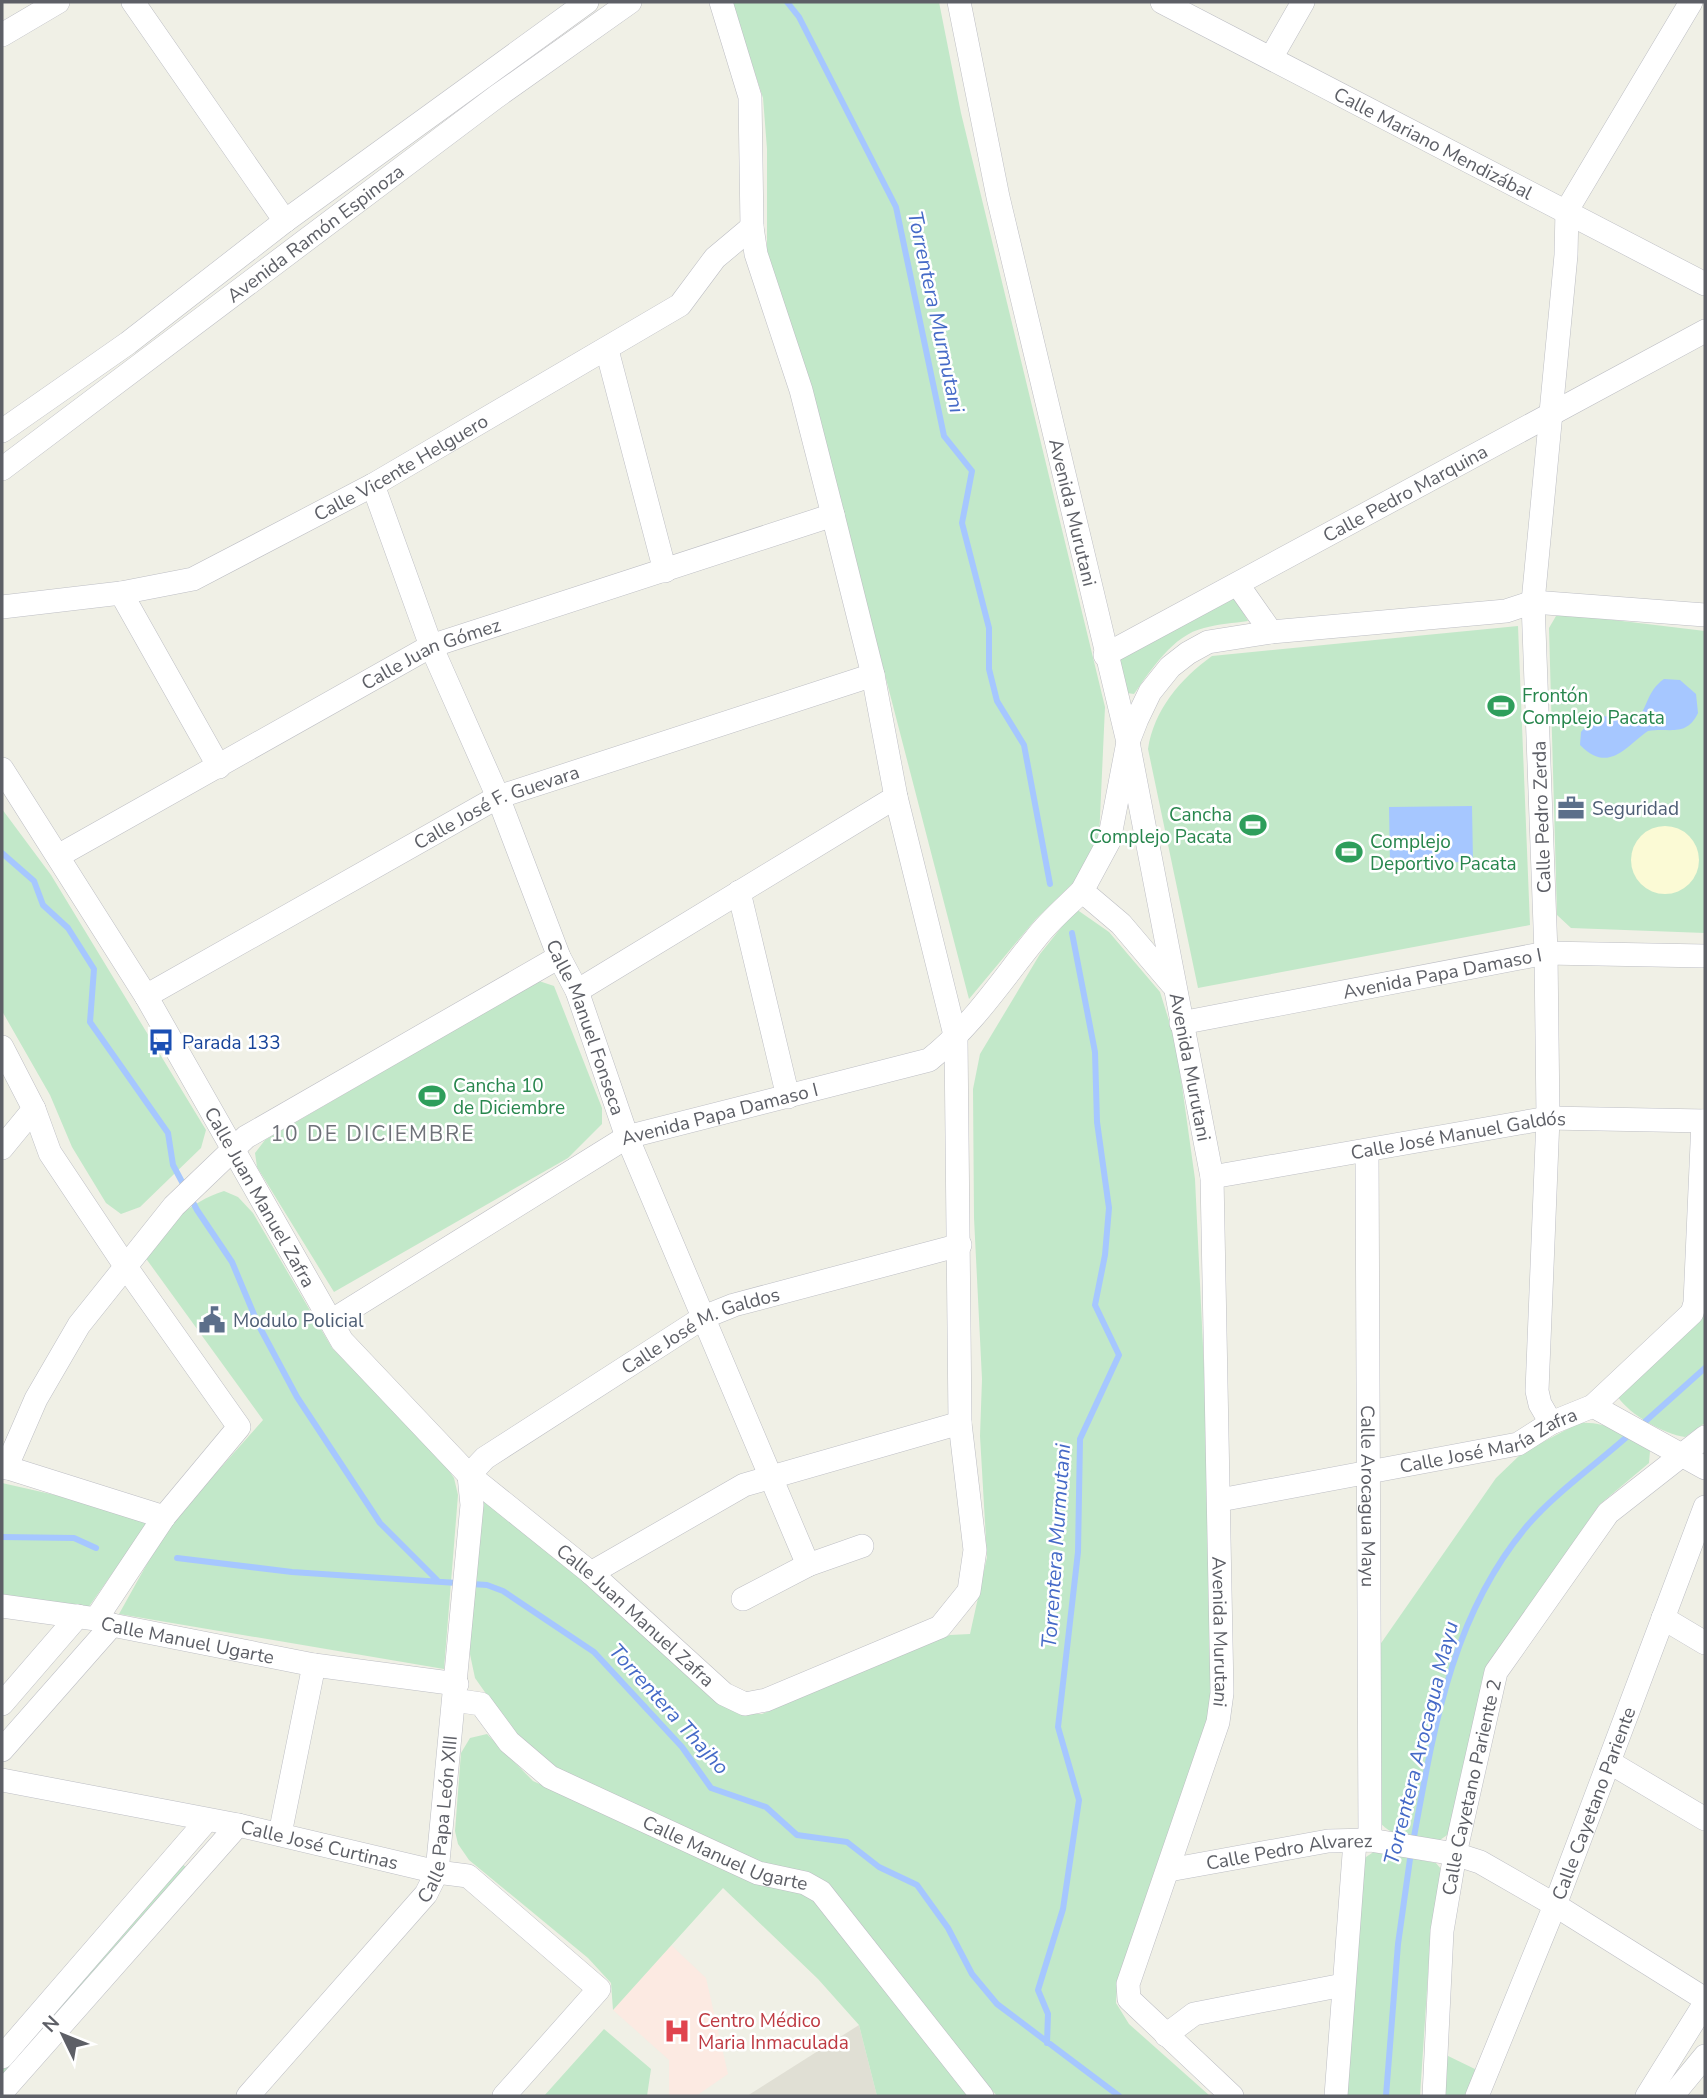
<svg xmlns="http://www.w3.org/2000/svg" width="1707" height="2098" viewBox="0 0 1707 2098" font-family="'Nunito Sans',sans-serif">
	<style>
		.education { fill: #e0dfd4 }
		.medical { fill: #fceae2 }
		.green { fill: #c2e8c9 }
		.sand { fill: #fbfad5 }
		.water { fill: #a6c7ff }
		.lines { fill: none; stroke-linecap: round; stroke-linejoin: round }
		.stream { stroke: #a6c7ff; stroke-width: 6 }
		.minor-casing { stroke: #bdbec4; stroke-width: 24 }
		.minor { stroke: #fff; stroke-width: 23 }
		.labels { text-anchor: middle; stroke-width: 5; stroke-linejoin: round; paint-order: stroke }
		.street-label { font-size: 19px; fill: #5d5f66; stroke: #fff }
		.leisure-label { font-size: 19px; fill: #27864d; stroke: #fff; text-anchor: start }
		.service-label { font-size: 19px; fill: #4e5e75; stroke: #fff; text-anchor: start }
		.transit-label { font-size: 19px; fill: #164399; stroke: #fff; text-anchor: start }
		.health-label { font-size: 19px; fill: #be3a42; stroke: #fff; text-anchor: start }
		.water-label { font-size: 21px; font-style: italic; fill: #456ac7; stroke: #fff }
		.neighbourhood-label { font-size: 21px; letter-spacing: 2px; fill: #6e7178; stroke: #fff }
	</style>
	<rect width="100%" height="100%" fill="#f0f0e6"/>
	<!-- education -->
	<path class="education" d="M859,2025L877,2096H747Z"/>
	<!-- medical -->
	<path class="medical" d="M671,1945L706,1978L728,2074L696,2096H669V2060L613,2010Z"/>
	<!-- green -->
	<path class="green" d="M732,2H939L961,113L1105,707L1099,839L1075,881L1035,920L969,999L835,482L767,254V149L763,98Z
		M1235,598L1248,621C1234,623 1218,624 1204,628C1173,635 1151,670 1134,694L1127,693L1119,658Z
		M1564,614L1705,631V933L1571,928L1557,915L1549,628L1556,616Z
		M1518,626L1530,925L1198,988L1148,749C1154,710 1180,679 1212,656Z
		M2,809L51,875L206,1130L201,1148L140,1207L121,1214L106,1203L72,1147L50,1095L2,1011Z
		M1076,909L1109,932L1160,992L1176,1043L1195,1179L1210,1493V1706L1208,1722L1117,1984L1116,2003L1129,2024L1210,2096H997C935,2027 881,1951 822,1879L765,1869L547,1768L513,1732L475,1678L467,1640L484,1493L745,1714H762L950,1635L970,1634L987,1557L980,1436L982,1379L974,1218L973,1089L980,1054L1040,954Z
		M539,981L554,986L602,1108V1124L568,1158L334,1292L257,1167L255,1153L265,1140Z
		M224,1191L238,1197L253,1213L332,1348L443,1462L454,1478L458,1495L444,1669L119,1614L167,1528L263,1420L142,1253C166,1227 189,1202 224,1191Z
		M1705,1313V1423L1685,1437C1664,1434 1630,1415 1618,1397L1621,1391L1696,1325Z
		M1579,1423C1605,1421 1630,1434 1650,1451L1649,1463L1599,1505L1484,1673L1450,1833L1440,1840C1416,1838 1390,1840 1376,1817L1377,1649L1496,1478L1522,1453Z
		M2,1483L86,1502L149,1521L88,1608L2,1595Z
		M487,1734L533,1781L721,1866L812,1897L971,2096H877L859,2025L818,1979L723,1888L613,2010L611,1983L588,1958L469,1860L458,1844L455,1831L461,1753L470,1738Z
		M1375,1851L1436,1863L1441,1869L1431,1929L1420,2096H1345L1363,1859Z
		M181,1863L187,1868L2,2079V2066Z
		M604,2029L651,2069L647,2096H544Z
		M1444,2054L1479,2071L1468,2096H1443Z"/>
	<!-- sand -->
	<path class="sand" d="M1631 860a34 34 0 1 1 68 0a34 34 0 1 1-68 0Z"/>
	<!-- water -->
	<path class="water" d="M1664,679L1680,680L1696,694L1698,713C1686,738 1669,727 1648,731C1625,747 1609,774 1580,745L1581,732C1607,700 1620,728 1636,719C1647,712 1646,691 1664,679Z
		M1472,806L1473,862L1390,863L1389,807Z"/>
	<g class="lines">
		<!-- stream -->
		<path class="stream" d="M787,2L799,17L896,207L944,436L972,471L962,523L989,628V669L997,701L1024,745L1050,884
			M2,853L34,881L43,905L68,928L94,969L90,1022L168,1133L173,1165L197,1210L232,1262L258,1324L297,1397L380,1523L437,1580
			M1639,1427L1705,1368
			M2,1537L74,1538L96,1548
			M177,1558L292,1572L487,1585L503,1591L594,1652L682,1747L711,1788L766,1807L797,1835L847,1842L879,1867L917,1885L948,1928L972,1974L997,2004L1119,2096
			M1413,1842C1434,1729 1451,1616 1527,1526C1555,1493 1598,1463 1630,1434
			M1047,2043L1048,2014L1038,1990L1063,1909L1079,1800L1058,1727L1078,1552L1080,1439L1119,1355L1095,1305L1105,1255L1109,1208L1097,1122L1095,1052L1072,933
			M1386,2096L1398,1944L1411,1852"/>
		<!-- minor casing -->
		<g class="minor-casing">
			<g id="minor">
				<path d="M133,2L285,221"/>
				<path id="s1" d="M959,2L998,197L1128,742L1212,1177L1222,1693L1218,1722L1128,1984L1129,1999L1232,2096"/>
				<path id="s2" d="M1162,2L1705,284"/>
				<path d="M2,35L58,2"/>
				<path d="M1271,58L1303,2"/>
				<path d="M607,350L665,571"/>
				<path d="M2,431L128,343L285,221L587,2"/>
				<path id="s3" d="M2,469L496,97L630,2"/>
				<path id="s4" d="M373,485L431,646L498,797L559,957L577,991L627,1137L808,1565"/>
				<path d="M1238,585L1271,632"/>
				<path d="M121,593L219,767"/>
				<path id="s5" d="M2,607L121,593L193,579L373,485L680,305L715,258L752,227"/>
				<path id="s6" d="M1105,655L1705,331"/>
				<path id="s7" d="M2,769L146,996L342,1341L469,1475L591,1573L724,1694L745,1704L766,1700L940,1627L969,1591L975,1550L960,1423L956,1039L896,797L873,675L833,515L801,390L756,254L752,227L750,97L721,2"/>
				<path id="s8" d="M58,856L431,646L833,515"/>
				<path d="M739,892L788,1097"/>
				<path d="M1172,984L1121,924L1082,891L1109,841L1128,742L1137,719L1150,692L1170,667L1188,653L1208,642L1271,632L1506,611L1533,602L1705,615"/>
				<path d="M577,991L896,797"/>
				<path id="s9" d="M146,996L498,797L873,675"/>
				<path id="s10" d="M1181,1023L1546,953L1705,956"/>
				<path d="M2,1047L34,1109L50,1153L126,1267L239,1427L164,1517L96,1619"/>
				<path d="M2,1148L34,1109"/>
				<path id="s11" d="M1367,1151L1370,1840"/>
				<path id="s12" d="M1212,1177L1548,1118L1705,1121"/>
				<path id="s13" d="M331,1321L627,1137L929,1060C973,1025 1001,981 1036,938C1049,921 1067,906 1082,891"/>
				<path d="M1593,1406L1705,1468"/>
				<path d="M1551,1423L1540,1404L1537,1391L1548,1118L1546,953L1533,602L1566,255L1567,210L1691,2"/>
				<path d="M2,1466L164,1517"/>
				<path d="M6,1468L36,1399L79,1325L174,1206L246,1137L559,957"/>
				<path id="s14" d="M469,1475L485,1458L704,1317L734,1305L960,1245"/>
				<path id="s15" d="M1220,1500L1518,1444L1551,1423L1593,1406L1692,1313L1695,1303L1703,1121"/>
				<path d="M591,1573L744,1485L960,1423"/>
				<path d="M743,1599L808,1565L862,1546"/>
				<path id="s16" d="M2,1606L96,1619L112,1625L314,1665L457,1684"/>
				<path d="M1663,1618L1705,1643"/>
				<path id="s17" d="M454,1700L481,1704L509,1742L550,1777L758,1873L805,1883L821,1892L982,2096"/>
				<path d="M2,1704L78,1616"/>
				<path d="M2,1750L112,1625"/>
				<path d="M1609,1762L1705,1819"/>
				<path id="s18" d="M2,1780L238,1825L437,1872L468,1876L599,1989L504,2096"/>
				<path d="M280,1834L314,1665"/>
				<path id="s19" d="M1169,1870L1328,1841L1370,1840L1455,1854L1480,1862L1555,1905L1705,1999"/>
				<path d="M1166,2035L1194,2014L1343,1985"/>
				<path d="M2,2057L207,1820"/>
				<path d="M2,2092L238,1825"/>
				<path id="s20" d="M248,2096L426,1894L437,1872L472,1505L469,1475"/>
				<path d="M1336,2096L1355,1841"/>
				<path id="s21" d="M1434,2096L1442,1931L1455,1854L1496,1672L1608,1513L1705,1437"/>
				<path id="s22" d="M1477,2096L1555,1905L1705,1507"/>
				<path d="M1647,2096L1705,2003"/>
				<path d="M1672,2096L1705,2056"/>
			</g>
		</g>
		<!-- minor -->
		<use href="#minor" class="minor"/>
	</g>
	<!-- icons -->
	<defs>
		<g id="stadium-bare" transform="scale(2.1)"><path d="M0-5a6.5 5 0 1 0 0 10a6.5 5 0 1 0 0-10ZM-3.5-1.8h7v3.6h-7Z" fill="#2e9e5b" stroke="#fff" stroke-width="2.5" paint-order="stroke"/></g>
		<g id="office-bare" transform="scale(2.1)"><path d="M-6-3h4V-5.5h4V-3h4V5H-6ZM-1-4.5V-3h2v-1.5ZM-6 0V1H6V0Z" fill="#5c6f8a" stroke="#fff" stroke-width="2.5" paint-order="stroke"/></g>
		<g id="bus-bare" transform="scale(2.1)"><path d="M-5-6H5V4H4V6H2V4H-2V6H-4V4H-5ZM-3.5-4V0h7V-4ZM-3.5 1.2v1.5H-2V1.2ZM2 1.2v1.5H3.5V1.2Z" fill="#1a4fb4" stroke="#fff" stroke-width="2.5" paint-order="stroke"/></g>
		<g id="civic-bare" transform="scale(2.1)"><path d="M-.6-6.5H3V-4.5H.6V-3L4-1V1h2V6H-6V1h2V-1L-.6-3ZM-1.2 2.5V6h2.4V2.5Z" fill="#5c6f8a" stroke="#fff" stroke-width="2.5" paint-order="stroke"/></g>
		<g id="hospital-bare" transform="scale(2.1)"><path d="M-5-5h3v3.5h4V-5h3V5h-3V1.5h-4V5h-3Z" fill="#e0444e" stroke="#fff" stroke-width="2.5" paint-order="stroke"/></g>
	</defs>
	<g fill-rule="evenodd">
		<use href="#stadium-bare" x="1501" y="706"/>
		<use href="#office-bare" x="1571" y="808"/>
		<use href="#stadium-bare" x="1253" y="825"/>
		<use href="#stadium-bare" x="1349" y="852"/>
		<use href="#bus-bare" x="161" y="1042"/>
		<use href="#stadium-bare" x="432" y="1096"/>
		<use href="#civic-bare" x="212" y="1320"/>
		<use href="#hospital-bare" x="677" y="2031"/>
	</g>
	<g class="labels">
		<!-- street labels -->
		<g class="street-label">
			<text dy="7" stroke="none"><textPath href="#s2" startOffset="306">Calle Mariano Mendizábal</textPath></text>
			<text dy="7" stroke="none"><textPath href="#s3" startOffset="392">Avenida Ramón Espinoza</textPath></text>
			<text dy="7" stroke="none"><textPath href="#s5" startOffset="429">Calle Vicente Helguero</textPath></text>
			<text dy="7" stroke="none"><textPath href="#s6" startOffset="341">Calle Pedro Marquina</textPath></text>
			<text dy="7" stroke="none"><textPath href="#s1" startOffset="523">Avenida Murutani</textPath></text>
			<text dy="7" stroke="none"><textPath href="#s8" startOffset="425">Calle Juan Gómez</textPath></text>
			<text dy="7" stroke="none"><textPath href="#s9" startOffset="399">Calle José F. Guevara</textPath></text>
			<text transform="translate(1541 817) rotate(-92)" y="7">Calle Pedro Zerda</text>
			<text dy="7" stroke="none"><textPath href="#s10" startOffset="266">Avenida Papa Damaso I</textPath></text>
			<text dy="7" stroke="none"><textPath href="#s4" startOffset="583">Calle Manuel Fonseca</textPath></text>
			<text dy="7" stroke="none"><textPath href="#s1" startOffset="1090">Avenida Murutani</textPath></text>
			<text dy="7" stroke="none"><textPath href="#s13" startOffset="444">Avenida Papa Damaso I</textPath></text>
			<text dy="7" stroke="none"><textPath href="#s12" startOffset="250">Calle José Manuel Galdós</textPath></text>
			<text dy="7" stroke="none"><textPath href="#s7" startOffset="500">Calle Juan Manuel Zafra</textPath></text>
			<text dy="7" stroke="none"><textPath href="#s14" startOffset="275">Calle José M. Galdos</textPath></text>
			<text dy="7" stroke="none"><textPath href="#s15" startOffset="276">Calle José María Zafra</textPath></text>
			<text dy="7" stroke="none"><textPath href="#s11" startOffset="345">Calle Arocagua Mayu</textPath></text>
			<text dy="7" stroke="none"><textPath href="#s7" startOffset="1068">Calle Juan Manuel Zafra</textPath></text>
			<text dy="7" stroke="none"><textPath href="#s1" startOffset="1657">Avenida Murutani</textPath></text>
			<text dy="7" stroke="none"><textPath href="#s16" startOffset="189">Calle Manuel Ugarte</textPath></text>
			<text dy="7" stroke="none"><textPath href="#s21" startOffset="312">Calle Cayetano Pariente 2</textPath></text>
			<text dy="7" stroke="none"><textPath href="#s22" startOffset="315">Calle Cayetano Pariente</textPath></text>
			<text dy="7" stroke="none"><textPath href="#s20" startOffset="346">Calle Papa León XIII</textPath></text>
			<text dy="7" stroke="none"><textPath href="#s18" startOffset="324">Calle José Curtinas</textPath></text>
			<text dy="7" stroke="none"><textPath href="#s17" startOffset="320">Calle Manuel Ugarte</textPath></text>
			<text dy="7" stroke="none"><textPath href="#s19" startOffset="122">Calle Pedro Alvarez</textPath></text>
		</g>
		<!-- leisure labels -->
		<g class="leisure-label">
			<text x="1522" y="702">Frontón<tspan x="1522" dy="22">Complejo Pacata</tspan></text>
			<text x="1232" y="821" text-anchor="end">Cancha<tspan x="1232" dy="22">Complejo Pacata</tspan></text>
			<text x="1370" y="848">Complejo<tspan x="1370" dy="22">Deportivo Pacata</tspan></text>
			<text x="453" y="1092">Cancha 10<tspan x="453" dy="22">de Diciembre</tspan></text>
		</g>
		<!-- service labels -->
		<g class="service-label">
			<text x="1592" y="815">Seguridad</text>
			<text x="233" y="1327">Modulo Policial</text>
		</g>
		<!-- transit labels -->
		<g class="transit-label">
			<text x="182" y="1049">Parada 133</text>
		</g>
		<!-- health labels -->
		<g class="health-label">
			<text x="698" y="2027">Centro Médico<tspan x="698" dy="22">Maria Inmaculada</tspan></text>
		</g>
		<!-- water labels -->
		<g class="water-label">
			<text transform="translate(936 312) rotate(78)" y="7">Torrentera Murmutani</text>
			<text transform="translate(1056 1546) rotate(-86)" y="7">Torrentera Murmutani</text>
			<text transform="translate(669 1709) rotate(48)" y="7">Torrentera Thajho</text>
			<text transform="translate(1421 1743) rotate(-76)" y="7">Torrentera Arocagua Mayu</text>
		</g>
		<!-- neighbourhood labels -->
		<g class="neighbourhood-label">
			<text x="373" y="1141">10 DE DICIEMBRE</text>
		</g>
	</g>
	<!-- border -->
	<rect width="1707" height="2098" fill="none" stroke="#5d5f66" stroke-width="7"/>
	<!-- north arrow -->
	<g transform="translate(63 2035) rotate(313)" stroke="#ffffff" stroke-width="5" paint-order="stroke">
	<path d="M0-5L12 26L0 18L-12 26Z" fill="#5d5f66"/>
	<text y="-10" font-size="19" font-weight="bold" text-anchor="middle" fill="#5d5f66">N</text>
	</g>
</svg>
